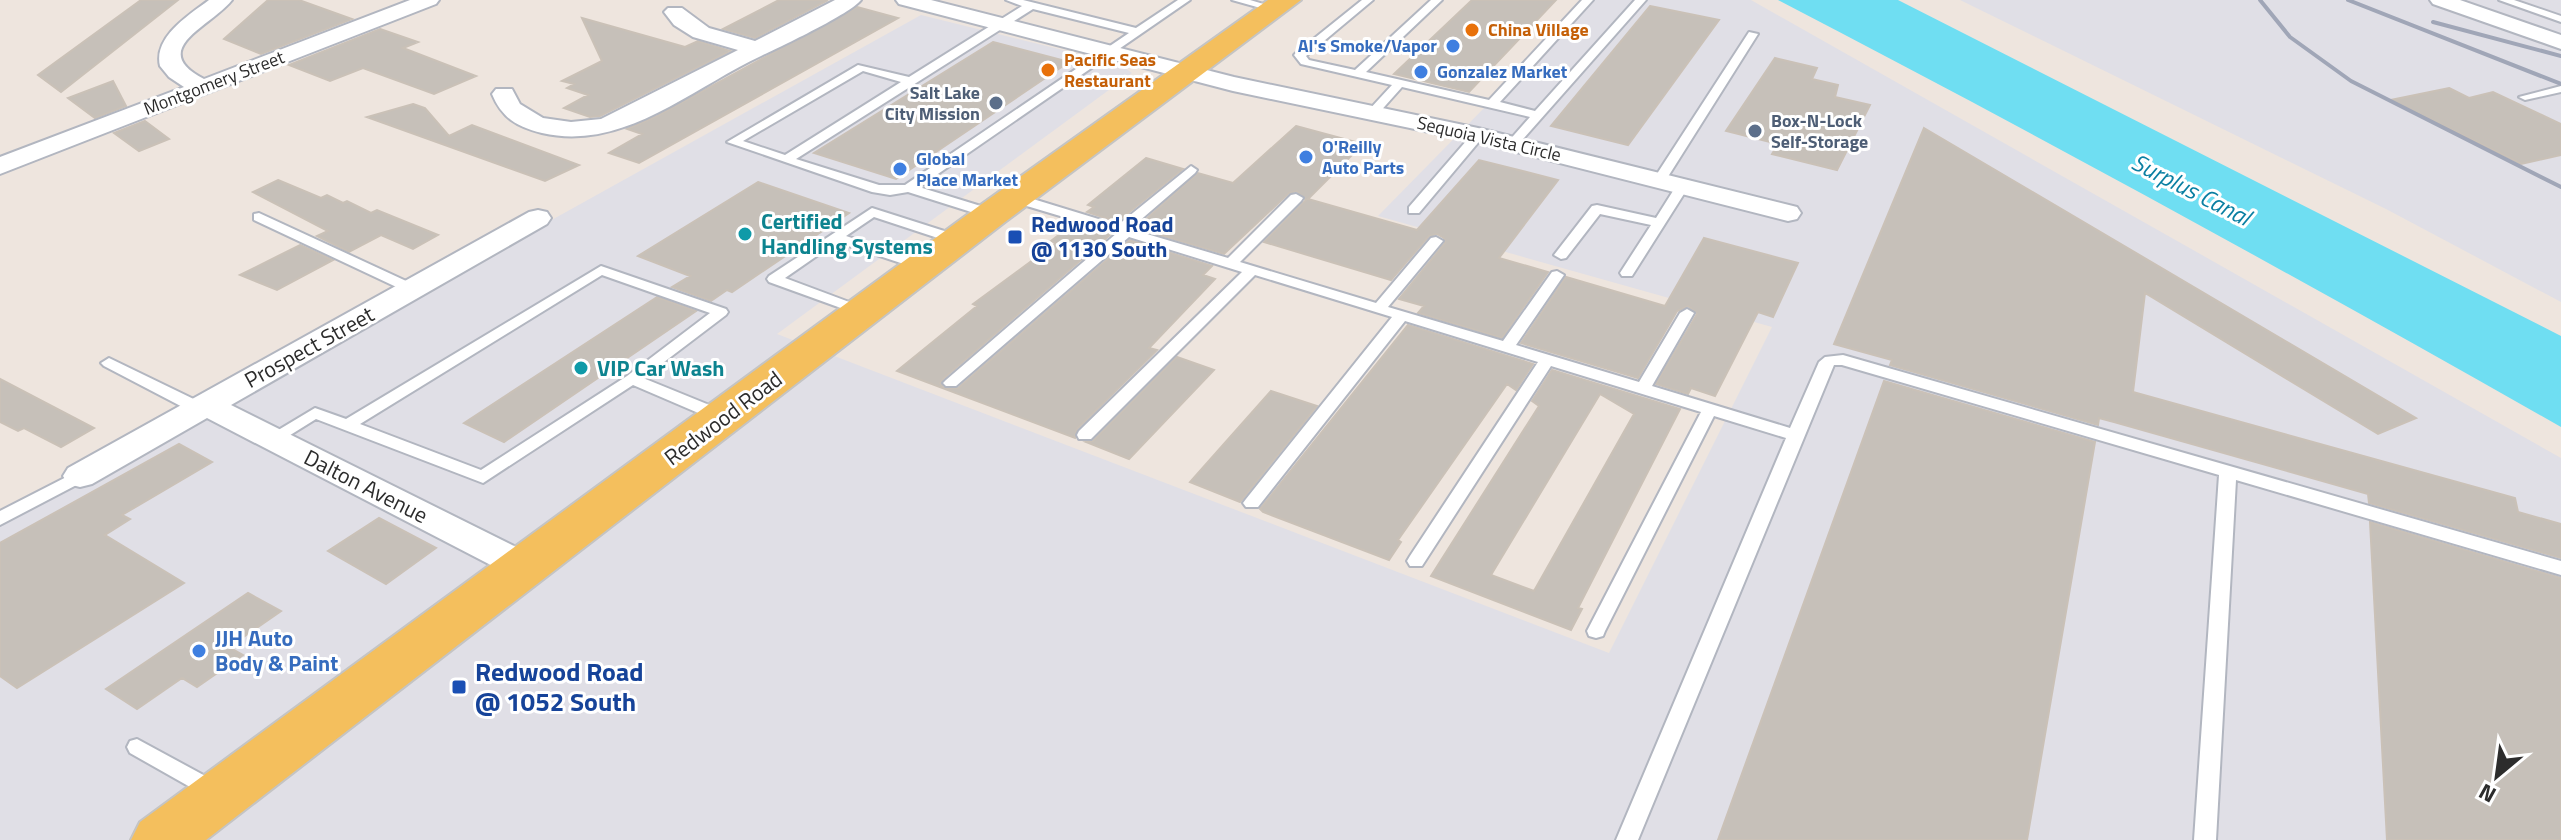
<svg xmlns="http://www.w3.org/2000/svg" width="2561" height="840" viewBox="0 0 2561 840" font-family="'Titillium Web',sans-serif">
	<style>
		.industrial { fill: #e0dfe6 }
		.water { fill: #6fdef2 }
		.building { fill: #c6c0b9; stroke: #cac1b7; stroke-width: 2; fill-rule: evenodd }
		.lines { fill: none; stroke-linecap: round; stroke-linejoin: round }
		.lane-casing { stroke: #b2b6c0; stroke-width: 4 }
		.street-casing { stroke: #b2b6c0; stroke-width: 4 }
		.primary-casing { stroke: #c4c4c4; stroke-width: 4 }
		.lane { fill: #fff; fill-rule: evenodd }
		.street { fill: #fff; fill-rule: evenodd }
		.primary { fill: #f4bf5d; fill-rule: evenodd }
		.rail { stroke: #a0a6b7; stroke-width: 4 }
		.food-dot { fill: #e8710a; stroke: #fff; stroke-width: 3 }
		.shop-dot { fill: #3f7fe0; stroke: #fff; stroke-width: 3 }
		.service-dot { fill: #5c6f8a; stroke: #fff; stroke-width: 3 }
		.culture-dot { fill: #0f9aa8; stroke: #fff; stroke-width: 3 }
		.transit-dot { fill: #1a4fb4; stroke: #fff; stroke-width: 3 }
		.labels { text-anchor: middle; stroke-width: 6; stroke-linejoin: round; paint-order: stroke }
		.far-food-label { font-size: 18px; font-weight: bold; fill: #c56008; stroke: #fff; text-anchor: start }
		.far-shop-label { font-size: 18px; font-weight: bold; fill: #366cbe; stroke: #fff; text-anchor: start }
		.far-street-label { font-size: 18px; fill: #2c2c2c; stroke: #fff }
		.far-service-label { font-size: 18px; font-weight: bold; fill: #4e5e75; stroke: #fff; text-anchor: end }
		.culture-label { font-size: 22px; font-weight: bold; fill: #0d838f; stroke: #fff; text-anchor: start }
		.transit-label { font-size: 22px; font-weight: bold; fill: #164399; stroke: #fff; text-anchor: start }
		.street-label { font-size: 22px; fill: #2c2c2c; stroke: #fff }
		.shop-label { font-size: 22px; font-weight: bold; fill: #366cbe; stroke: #fff; text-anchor: start }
		.water-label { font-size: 24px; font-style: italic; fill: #0a7fa2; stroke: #fff }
		.near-transit-label { font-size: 26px; font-weight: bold; fill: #164399; stroke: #fff; text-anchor: start }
	</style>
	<rect width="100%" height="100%" fill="#eee5de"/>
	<!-- industrial -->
	<path class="industrial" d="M1590,0H1751L2561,458V840H0V526L921,15L1120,64L1132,73L777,334L1609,653L1772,327L1378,216Z
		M1960,0H2561V302L2386,209Z"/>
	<!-- water -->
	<path class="water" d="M1778,0H1898L2561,336V427C2302,280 2042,137 1778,0Z"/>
	<!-- building -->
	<path class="building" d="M141,0H178L61,92L38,75Z
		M268,0H299L352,19L261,54L224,39Z
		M779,0H828L755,38L723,29Z
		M1472,0H1556L1469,92L1394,74Z
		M1650,6L1719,20L1628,145L1551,126Z
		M857,7L898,18L639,163L609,153L642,134L627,129L657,116Z
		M582,18L685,47L698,41L730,51L600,116L590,117L564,108L588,95L567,88L574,84L562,81L602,61Z
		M380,29L418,42L403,48L476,76L434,94L363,68L330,81L289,65Z
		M993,42L1069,62L896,179L814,153Z
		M1775,58L1817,68L1812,79L1838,85L1835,97L1870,105L1837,170L1772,154L1778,144L1726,131Z
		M113,81L126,106L95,118L68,98Z
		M2449,88L2469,98L2493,92L2561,124V155L2521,164L2391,100Z
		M413,104L425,108L449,136L472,125L579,165L545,181L367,117Z
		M145,121L169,139L139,151L114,133Z
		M1296,126L1363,144L1308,199L1417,230L1479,160L1558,180L1499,258L1548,272L1502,338L1418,313L1424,306L1399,299L1445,243L1444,238L1437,234L1429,236L1391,280L1264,242L1306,200L1297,191L1289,193L1224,254L1136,228L1198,173L1233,183Z
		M1924,128L2416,418L2378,434L2145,293L2133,392L2515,498L2518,512L2561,524V558L2369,503L2368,494L2114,422L2099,418L2098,425L1890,365L1892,360L1834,344Z
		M1146,158L1183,169L1117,222L1087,212L1094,207L1088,205Z
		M278,180L321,198L327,195L343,203L347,201L371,213L377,210L438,235L413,249L381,235L349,252L317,236L328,231L253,192Z
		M758,182L849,213L732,292L727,290L711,301L672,287L690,276L638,256Z
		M1074,223L1111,234L944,378L940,383L944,388H958L1130,240L1212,266L1203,275L1215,279L1149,348L1157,350L1077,429L1075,438L897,371L977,306L973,304L1056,243L1051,241Z
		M1704,238L1798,263L1773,317L1758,312L1715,396L1691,388L1688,394L1656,384L1697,314L1688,306L1677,311L1638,378L1521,343L1566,277L1665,306Z
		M300,245L333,260L277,290L240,275Z
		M657,297L696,311L504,442L464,423Z
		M1408,325L1533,364L1516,390L1507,384L1398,540L1401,542L1389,560L1263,512L1260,509Z
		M1177,357L1214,370L1129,459L1086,442L1093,441Z
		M1552,370L1680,409L1578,608L1582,609L1571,630L1431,576L1539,406L1532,401ZM1600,394L1634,414L1534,591L1491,575Z
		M0,379L94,428L61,447L24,428L18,431L0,422Z
		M1884,381L2095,442L2027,840H1718Z
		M1271,391L1317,406L1240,502L1190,482Z
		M179,444L212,462L122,515L130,519L105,535L184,583L17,688L0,676V543Z
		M379,518L436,548L386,584L328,551Z
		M2370,522L2561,578V840H2387Z
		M248,593L281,611L229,647L243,655L197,687L182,678L137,709L106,689Z"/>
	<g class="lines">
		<!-- lane casing -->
		<g class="lane-casing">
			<path id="lane" d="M1006,0H1023L1136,28L1178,0H1190L919,187L997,211V217H987L908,192L890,195L872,192L727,142L858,65L909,77L1022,6ZM1033,9L1129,33L905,185H879L796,159ZM863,71L901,82L785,155L743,141Z
				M1232,0H1250L1280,9L1275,12Z
				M1362,0H1373L1306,56L1309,60L1355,70L1431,0H1442L1366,72L1489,100L1582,0H1593L1500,102L1535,111L1635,0H1646L1517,146L1513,147L1507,143L1530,117L1402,87L1377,115L1373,116L1367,112L1392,85L1301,64L1294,55L1296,53Z
				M2499,0H2514L2561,16V22Z
				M1749,32L1758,34L1664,183H1654L1653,180Z
				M2561,86V92L2525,100L2519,97Z
				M1478,131L1482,132V138L1419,213H1409V207L1474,132Z
				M1191,166L1197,170L1195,173L1130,229L1228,258L1291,195L1296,194L1303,198L1301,201L1240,262L1376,303L1431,238L1436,237L1443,241L1388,307L1503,341L1552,272L1557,271L1564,275L1516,345L1639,382L1680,313L1687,309L1694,313L1652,386L1790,428L1819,362L1825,357L1843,355L2561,561V575L2236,480L2216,840H2194L2219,475L1842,365H1834L1638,840H1616L1786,438L1714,416L1605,631L1603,636L1596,638L1589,636L1587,631L1701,412L1551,366L1422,566H1410L1407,561L1410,556L1538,362L1405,321L1258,507H1246L1243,503L1246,499L1392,317L1255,275L1091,439H1079L1077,435L1079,431L1242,272L1129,237L956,386H946L943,383L946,380L1117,233L1010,201V195H1020L1118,225Z
				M1683,182L1689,186L1632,276H1622L1620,273L1651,225L1600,214L1566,258L1561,259L1554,255L1592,206L1597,205L1656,218L1678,183Z
				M872,208L963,237L965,240L963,243H953L874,217L846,236L929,263L931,266L929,269H919L837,242L785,278L868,309L870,312L863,316L769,282L767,279L769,276Z
				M259,213L417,286L419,289L412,293L407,292L254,220V214Z
				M601,266L726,309L728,312L726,315L643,378L729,413L731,417L729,421H717L633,385L483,483L316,419L279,442L273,443L265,438L315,408L346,419ZM602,275L710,313L627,376L481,470L360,424Z
				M109,358L206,405L208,409L200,414L194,413L104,366L101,363Z
				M80,470L88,476L86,480L0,525V511Z
				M137,739L220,784L223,790L220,796L213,799L206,796L130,753L127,747L130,741Z"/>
		</g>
		<!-- street casing -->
		<g class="street-casing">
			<path id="street" d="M209,0H232C212,26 146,49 204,79L410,0H439L436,4L0,174V157L184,87L169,77L160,66C153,37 189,15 209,0Z
				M835,0H861C850,14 780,47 761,56C692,88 623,152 542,133C517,127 502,118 492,94L496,89H512L520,104L543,118L571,122L601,119L738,50L693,37L674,25L664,12L668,8H682L709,28L755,41Z
				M896,0H931L1234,77L1478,128L1797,207L1801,213L1797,219L1788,221L1477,142L1233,91L899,4Z
				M2430,0H2460L2561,35V49L2433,4Z
				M538,210L547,212L551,218L547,224L231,405L538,558L543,567L538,576L525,580L512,576L207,418L92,484L80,487L68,484L63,476L68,468L529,212Z"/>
		</g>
		<!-- primary casing -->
		<g class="primary-casing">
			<path id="primary" d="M1268,0H1301L1005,222L206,840H131L140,822L979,206Z"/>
		</g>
		<!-- lane -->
		<use href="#lane" class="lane"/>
		<!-- street -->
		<use href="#street" class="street"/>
		<!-- primary -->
		<use href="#primary" class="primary"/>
		<!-- rail -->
		<path class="rail" d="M2260,0L2290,37L2351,81L2561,187
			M2348,0L2561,84
			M2433,22L2561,56"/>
	</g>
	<!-- markers -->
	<g class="food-dot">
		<circle cx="1472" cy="30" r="8"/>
		<circle cx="1048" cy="70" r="8"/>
	</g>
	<g class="shop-dot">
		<circle cx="1453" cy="46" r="8"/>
		<circle cx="1421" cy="72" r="8"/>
		<circle cx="1306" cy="157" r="8"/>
		<circle cx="900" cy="169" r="8"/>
		<circle cx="199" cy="651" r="8"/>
	</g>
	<g class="service-dot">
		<circle cx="996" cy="103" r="8"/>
		<circle cx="1755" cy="131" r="8"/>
	</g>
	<g class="culture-dot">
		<circle cx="745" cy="234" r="8"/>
		<circle cx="581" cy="368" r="8"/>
	</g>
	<g class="transit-dot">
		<rect x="1007" y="229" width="16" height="16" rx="4"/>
		<rect x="451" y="679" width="16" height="16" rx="4"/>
	</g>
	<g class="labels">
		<!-- far-food labels -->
		<g class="far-food-label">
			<text x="1488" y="36">China Village</text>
			<text x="1064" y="66">Pacific Seas<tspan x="1064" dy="21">Restaurant</tspan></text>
		</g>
		<!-- far-shop labels -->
		<g class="far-shop-label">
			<text x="1437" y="52" text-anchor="end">Al's Smoke/Vapor</text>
			<text x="1437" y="78">Gonzalez Market</text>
			<text x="1322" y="153">O'Reilly<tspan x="1322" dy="21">Auto Parts</tspan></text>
			<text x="916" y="165">Global<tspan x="916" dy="21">Place Market</tspan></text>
		</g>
		<!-- far-street labels -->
		<g class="far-street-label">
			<text transform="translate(214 83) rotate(-21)" y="6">Montgomery Street</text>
			<text transform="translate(1489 139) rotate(13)" y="6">Sequoia Vista Circle</text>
		</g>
		<!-- far-service labels -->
		<g class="far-service-label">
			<text x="980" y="99">Salt Lake<tspan x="980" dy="21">City Mission</tspan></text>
			<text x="1771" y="127" text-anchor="start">Box-N-Lock<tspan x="1771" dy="21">Self-Storage</tspan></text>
		</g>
		<!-- culture labels -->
		<g class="culture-label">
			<text x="761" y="229">Certified<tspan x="761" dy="25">Handling Systems</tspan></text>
			<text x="597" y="376">VIP Car Wash</text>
		</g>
		<!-- transit labels -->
		<g class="transit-label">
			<text x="1031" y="232">Redwood Road<tspan x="1031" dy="25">@ 1130 South</tspan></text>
		</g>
		<!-- street labels -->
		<g class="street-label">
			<text transform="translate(309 347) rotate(-29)" y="8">Prospect Street</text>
			<text transform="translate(723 418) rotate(-37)" y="8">Redwood Road</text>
			<text transform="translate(366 486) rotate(27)" y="8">Dalton Avenue</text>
		</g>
		<!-- shop labels -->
		<g class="shop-label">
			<text x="215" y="646">JJH Auto<tspan x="215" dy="25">Body &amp; Paint</tspan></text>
		</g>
		<!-- water labels -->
		<g class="water-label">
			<text transform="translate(2191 190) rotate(27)" y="8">Surplus Canal</text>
		</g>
		<!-- near-transit labels -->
		<g class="near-transit-label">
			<text x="475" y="681">Redwood Road<tspan x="475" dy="30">@ 1052 South</tspan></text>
		</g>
	</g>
	<!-- north arrow -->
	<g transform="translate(2497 776) rotate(209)" stroke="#ffffff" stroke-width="6" paint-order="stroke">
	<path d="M0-6L14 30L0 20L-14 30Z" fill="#2c2c2c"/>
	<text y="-12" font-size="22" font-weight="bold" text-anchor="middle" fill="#2c2c2c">N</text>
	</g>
</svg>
